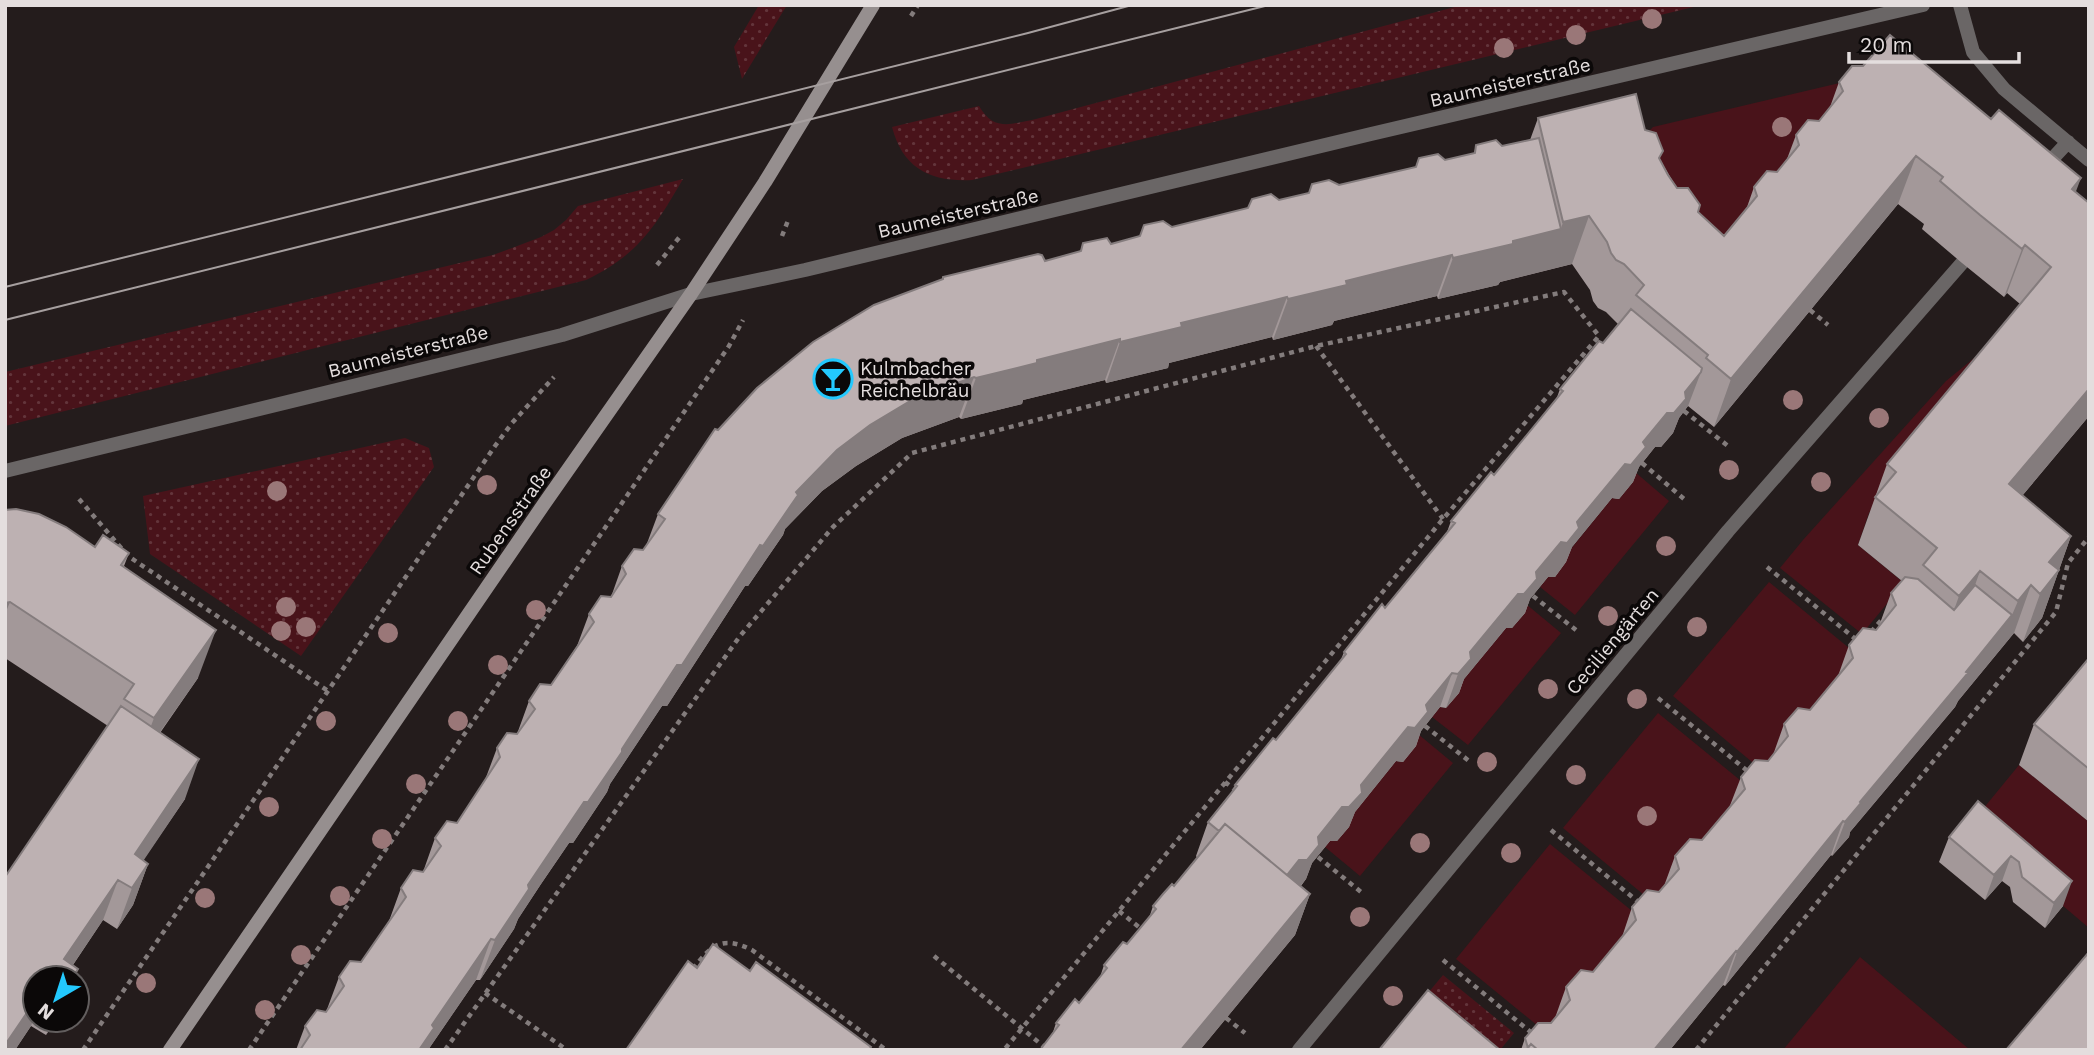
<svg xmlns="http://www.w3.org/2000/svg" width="2094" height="1055" viewBox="0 0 2094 1055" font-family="'Work Sans',sans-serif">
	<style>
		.grass { fill: url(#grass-dots) }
		.garden { fill: #49131a }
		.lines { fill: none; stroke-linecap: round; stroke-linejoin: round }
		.path { stroke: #837c7c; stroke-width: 4.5; stroke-dasharray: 5 5; stroke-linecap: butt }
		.street { stroke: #6a6666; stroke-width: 14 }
		.secondary { stroke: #968f8f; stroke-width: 14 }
		.tram { stroke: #a69f9f; stroke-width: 2 }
		.tree { fill: #9a7778 }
		.wall { fill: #a39899 }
		.shaded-wall { fill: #847c7d }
		.building { fill: #bdb1b2; stroke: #847c7d; stroke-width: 2 }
		.labels { text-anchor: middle; stroke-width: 7; stroke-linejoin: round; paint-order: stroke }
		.street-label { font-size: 19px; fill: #e4dede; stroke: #0b0808 }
		.poi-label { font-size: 19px; fill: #e4dede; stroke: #0b0808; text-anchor: start }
	</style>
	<defs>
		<pattern id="grass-dots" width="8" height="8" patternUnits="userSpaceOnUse" patternTransform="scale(1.75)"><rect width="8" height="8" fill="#49131a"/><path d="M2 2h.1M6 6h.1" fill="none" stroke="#63353b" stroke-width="1.8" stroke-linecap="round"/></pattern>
	</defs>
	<rect width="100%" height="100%" fill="#241c1c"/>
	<!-- grass -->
	<path class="grass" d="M759,5H787L742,79L734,47Z
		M1462,5H1702L972,180C931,182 903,169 892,127L979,106C994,132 1011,124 1036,119Z
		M683,179C655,227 638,255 586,280L5,426V372L493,255L541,237L554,230L566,220L578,206Z
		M405,438L429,448L434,467L301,656L150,554L143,496Z
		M1443,975L1514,1033L1500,1050H1436L1403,1023Z"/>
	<!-- garden -->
	<path class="garden" d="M1865,77L1707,284L1647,133L1653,127Z
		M2001,336L1869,513L1858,545L1904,583L1862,634L1780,568L1803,540L1946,381Z
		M1635,472L1669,501L1575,615L1540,587L1612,498L1619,499L1633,482L1631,476Z
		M1769,582L1866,662L1770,777L1673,696Z
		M1526,604L1561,633L1468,745L1432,717L1440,707L1446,708L1458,686L1506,628H1512L1524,613Z
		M1658,713L1757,794L1661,909L1563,828Z
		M1418,734L1453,763L1360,876L1325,847L1330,841H1337L1349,827V819L1396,761L1403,762Z
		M2019,765L2089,822V928L1969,826Z
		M1550,844L1648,924L1554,1039L1456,959Z
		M1860,957L1970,1050H1783Z"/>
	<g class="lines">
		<!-- path -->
		<path class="path" d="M911,16L918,5
			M782,236L789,218
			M657,265L682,234
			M1810,310L1828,325
			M1316,346L1443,519
			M1684,411L1728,446
			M1642,463L1684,499
			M79,499L128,556L328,691
			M1767,567L1858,641
			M1533,596L1576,630
			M1871,632L1884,617
			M1658,698L1750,773
			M1425,726L1469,761
			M1225,782L1238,792
			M1551,830L1642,905
			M1318,857L1361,892
			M1119,911L1145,932
			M934,956L1048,1050
			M1443,960L1533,1034
			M693,969C711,945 722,935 752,950L886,1050
			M485,993L567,1050
			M1226,1018L1245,1033
			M83,1050L495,446L512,423L554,377
			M249,1050L729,346L743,320
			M445,1050L740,636L833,527L912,453L1316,346L1564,292L1599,336L1443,519L1004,1050
			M1696,1050L2056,612L2068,563L2089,537"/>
		<!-- street -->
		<path class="street" d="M1960,5L1973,52L2004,89L2089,160
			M2042,170L2068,142
			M5,471L562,335L691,294L805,270L1371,134L1923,5
			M1299,1050L1728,531L1962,263"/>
		<!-- secondary -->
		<path class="secondary" d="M170,1050L544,504L691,294L765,182L873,5"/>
		<!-- tram -->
		<path class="tram" d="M5,287L1028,33L1132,5
			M5,320L1269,5"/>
	</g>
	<!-- trees -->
	<g class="tree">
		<circle cx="1652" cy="19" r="10"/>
		<circle cx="1576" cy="35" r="10"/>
		<circle cx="1504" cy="48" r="10"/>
		<circle cx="1782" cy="127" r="10"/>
		<circle cx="1793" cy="400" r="10"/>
		<circle cx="1879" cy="418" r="10"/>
		<circle cx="1729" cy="470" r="10"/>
		<circle cx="1821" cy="482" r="10"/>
		<circle cx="487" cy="485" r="10"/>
		<circle cx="277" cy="491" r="10"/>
		<circle cx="1666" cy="546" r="10"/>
		<circle cx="286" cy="607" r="10"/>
		<circle cx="536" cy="610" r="10"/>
		<circle cx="1608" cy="616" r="10"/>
		<circle cx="306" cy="627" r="10"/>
		<circle cx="1697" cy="627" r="10"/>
		<circle cx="281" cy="631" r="10"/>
		<circle cx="388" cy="633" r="10"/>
		<circle cx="498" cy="665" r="10"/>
		<circle cx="1548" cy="689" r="10"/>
		<circle cx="1637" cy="699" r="10"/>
		<circle cx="326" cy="721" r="10"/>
		<circle cx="458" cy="721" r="10"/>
		<circle cx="1487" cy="762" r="10"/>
		<circle cx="1576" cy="775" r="10"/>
		<circle cx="416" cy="784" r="10"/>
		<circle cx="269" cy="807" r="10"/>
		<circle cx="1647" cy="816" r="10"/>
		<circle cx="382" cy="839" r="10"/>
		<circle cx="1420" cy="843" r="10"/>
		<circle cx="1511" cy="853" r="10"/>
		<circle cx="340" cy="896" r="10"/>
		<circle cx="205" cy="898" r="10"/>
		<circle cx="1360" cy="917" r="10"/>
		<circle cx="301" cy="955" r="10"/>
		<circle cx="146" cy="983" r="10"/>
		<circle cx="1393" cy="996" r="10"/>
		<circle cx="265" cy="1010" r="10"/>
	</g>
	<!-- wall -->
	<path class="wall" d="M1839,82L2076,192L2089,416L2022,496L2071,536L2042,618L2023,642L2014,633L1958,701L1955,707L1850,832L1849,837L1832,856L1831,855L1725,986L1723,985L1670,1050H1521L1525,1038L1551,1023L1555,1018L1566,987L1593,972L1622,937L1632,907L1659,892L1664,886L1675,856L1702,840L1729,808L1741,777L1768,761L1773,755L1784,724L1810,710L1838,676L1849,645L1876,630L1879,626L1891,593L1902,581L1858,545L1887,464L2020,304L2007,293L2004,297L1962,263L1922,229L1924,224L1898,204L1714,427L1688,406L1679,418L1673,433L1661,447H1655L1639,467L1633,482L1619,499L1612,498L1572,547L1566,562L1555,577H1548L1530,599L1525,613L1512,628H1506L1464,679L1459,693L1446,708L1440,707L1421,731L1416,746L1403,762L1396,761L1355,812L1349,827L1337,841H1330L1312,863L1306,879L1301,886L1310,894L1295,935L1200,1050H1040L1052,1035L1056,1023L1079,1003L1100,977L1104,965L1127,944L1149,918L1153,906L1174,886L1197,858L1196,856L1208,822L1232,793L1235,785L1276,740L1340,662L1344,652L1385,608L1447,532L1451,521L1494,475L1556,400L1560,389L1603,343L1618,324L1606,312L1598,308L1593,301L1590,290L1572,264L1500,282L1498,285L1438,299L1437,296L1384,309L1334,321L1332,325L1273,340L1272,337L1169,363L1168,368L1106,383L1105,380L1023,400L1022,404L961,419L959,417L902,438L856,466L822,491L785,529L783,535L748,586H745L667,706H662L610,784L607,792L573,843H569L541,884L518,919L514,929L480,980H476L428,1050H296L305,1026L326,1012L339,977L361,962L389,921L401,888L423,872L435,838L457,823L485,780L497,748L517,734L529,701L551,685L577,646L589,614L611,597L622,566L643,550L646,546L658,514L718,430L942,279L943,277L1045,261L1080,252L1083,243L1111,244L1339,185L1474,153L1476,145L1502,146L1530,140L1538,118L1645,130L1660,160L1677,188L1698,212L1724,236L1746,210L1754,187L1777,172L1787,159L1796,135L1819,121L1830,107Z
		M5,510L95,547L129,553L124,566L198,678L160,733L185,799L143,860L148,864L133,905L117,929L103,920L73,965L78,969L75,978H35V1020H56L46,1035L31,1026L15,1050H5L108,726L5,658Z
		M2089,658V822L2019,765L2034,724Z
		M1978,801L2063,906L2045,928L2013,902L2010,887L2002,881L1985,900L1939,862L1949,837Z"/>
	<!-- shaded-wall -->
	<path class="shaded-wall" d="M1916,156L1898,204L1714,427L1731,379Z
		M2081,178L2063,226L2072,189Z
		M1589,216L1572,264L1500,282L1498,285L1438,299L1453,258L1513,241L1561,229L1563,222Z
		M2025,245L2007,293L2004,297L2022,249Z
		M1452,255L1437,296L1334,321L1332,325L1273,340L1288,299L1346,281Z
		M1287,297L1272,337L1169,363L1168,368L1106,383L1120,342L1181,323Z
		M1120,339L1105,380L1023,400L1022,404L961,419L976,378L1037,360Z
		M1701,372L1688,406L1679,418L1673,433L1661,447H1655L1639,467L1633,482L1619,499L1612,498L1572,547L1566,562L1555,577H1548L1530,599L1525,613L1512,628H1506L1464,679L1459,693L1446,708L1458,674L1470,652Z
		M974,377L959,417L902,438L856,466L822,491L785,529L783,535L748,586H745L667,706H662L610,784L607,792L573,843H569L541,884L518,919L514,929L480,980L495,940L528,885L796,492L837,450L870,425L917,397Z
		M2089,389V416L1991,533L2009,484Z
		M2071,536L2042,618L2023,642L2040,594L2049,562Z
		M1980,571L1963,619L1942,644L1959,596Z
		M2031,585L2014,633L1958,701L1955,707L1850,832L1849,837L1832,856L1845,822L1860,802L2012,615L2018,601Z
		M10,602L5,614V603Z
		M216,630L198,678L136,766L154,718Z
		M1452,673L1440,707L1421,731L1416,746L1403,762L1396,761L1355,812L1349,827L1337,841H1330L1312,863L1306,879L1294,894L1283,879Z
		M199,759L185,799L127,885L135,854Z
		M1843,821L1831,855L1725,986L1737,952Z
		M2011,856L2002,881L1985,900L1994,875Z
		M148,864L133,905L117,929L132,888Z
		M118,880L103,920L64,978V959Z
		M2072,881L2063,906L2045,928L2054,903Z
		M1310,894L1295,935L1200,1050H1181Z
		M491,939L476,980L428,1050H419L432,1025Z
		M1736,951L1723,985L1670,1050H1654Z
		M35,1001V1015L31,1026L15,1050H5V1045Z
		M52,1020H56L46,1035Z"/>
	<!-- building -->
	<path class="building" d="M1890,35L1991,119L1999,110L2081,178L2072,189L2089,203V389L2009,484L2071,536L2049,562L2059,570L2040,594L2031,585L2018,601L1980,571L1959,596L1923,565L1937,548L1875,497L1896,472L1887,464L2051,267L2025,245L2022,249L1980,215L1940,181L1943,177L1916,156L1731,379L1706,358L1708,355L1636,295L1644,285L1624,264L1616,260L1611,253L1607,242L1589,216L1563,222L1538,118L1636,94L1645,130L1656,133L1663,151L1659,158L1668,175L1677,188H1688L1700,205L1698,212L1724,236L1757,196L1754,187L1767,171L1777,172L1799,145L1796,135L1808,120L1819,121L1843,91L1839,82L1852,66H1863Z
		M1539,138L1561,229L1513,241V244L1453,258L1452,255L1398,268L1346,281L1347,285L1288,299L1287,297L1181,323L1182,327L1120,342V339L1037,360V363L976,378L974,377L917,397L870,425L837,450L796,492L798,495L763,546L760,545L682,665H677L622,749V752L588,802H584L528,885L529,889L495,940L491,939L432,1025L434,1028L419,1050H300L310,1035L305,1026L317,1010L326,1012L344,986L339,977L350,961L361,962L406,897L401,888L413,870L423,872L441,846L435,838L447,821L457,823L500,757L497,748L507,733L517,734L535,709L529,701L540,684L551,685L594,622L589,614L601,596L611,597L626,574L622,566L634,549L643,550L665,519L658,514L715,429L718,430L757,388L813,342L874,305L943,279V277L1038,254L1042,255L1045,261L1081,251L1083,243L1107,238L1111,244L1140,236L1144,225L1163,221L1172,227L1248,208L1252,199L1271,194L1279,200L1309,193L1312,184L1329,180L1339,185L1416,167L1419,158L1438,154L1445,160L1475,153L1476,145L1496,140L1502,146Z
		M1631,309L1702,368L1701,372L1685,392L1686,399L1674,413H1667L1643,442L1646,447L1631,465L1625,464L1577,522L1579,528L1567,543L1561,542L1536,572L1537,579L1524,594H1518L1470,652L1471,659L1458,674L1452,673L1426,705L1428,712L1415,728L1408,727L1361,785L1362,793L1349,807H1342L1318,837L1319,845L1307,860H1299L1287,875L1225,824L1219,831L1208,822L1237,786L1235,785L1273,738L1276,740L1346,654L1344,652L1382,604L1385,608L1455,523L1451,521L1491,472L1494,475L1563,391L1560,389L1599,341L1603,343Z
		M16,509L39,514L66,527L95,547L103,535L129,553L121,565L216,630L154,718L124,699L134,684L10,602L5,603V510Z
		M1905,577L1918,579L1954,610L1975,585L2012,615L1966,672L1968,673L1860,802L1861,803L1845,822L1843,821L1737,952L1736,951L1654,1050H1538L1531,1044L1528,1048L1525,1038L1538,1023H1551L1570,1000L1566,987L1581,970L1593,972L1636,920L1632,907L1647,890L1659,892L1679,869L1675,856L1690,839L1702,840L1745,789L1741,777L1755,760L1768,761L1788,736L1784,724L1798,708L1810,710L1853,658L1849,645L1863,628L1876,630L1896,605L1891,593Z
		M2089,658V769L2034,724Z
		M121,706L199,759L135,854L148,864L132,888L118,880L64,959L78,969L72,978H35V1001L5,1045V877Z
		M1978,801L2072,881L2054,903L2022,877L2019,862L2011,856L1994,875L1949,837Z
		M1225,824L1310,894L1181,1050H1040L1059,1025L1056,1023L1075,999L1079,1003L1107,968L1104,965L1123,942L1127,944L1156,909L1153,906L1163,894L1172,884L1174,886Z
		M713,944L750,971L756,962L871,1047L869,1050H626L688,961L697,968Z
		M2089,952V1050H2006Z
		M1428,990L1500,1050H1379Z
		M1531,1044L1538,1050H1526Z"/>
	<!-- icons -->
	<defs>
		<g id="bar-ring" transform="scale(2.0125)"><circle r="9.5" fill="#0b0808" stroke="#23c9fe" stroke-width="1.5"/><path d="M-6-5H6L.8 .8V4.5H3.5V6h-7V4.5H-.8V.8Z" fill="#23c9fe"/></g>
	</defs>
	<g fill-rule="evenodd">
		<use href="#bar-ring" x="833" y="379"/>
	</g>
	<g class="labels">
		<!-- street labels -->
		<g class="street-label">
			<text transform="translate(1510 82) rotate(-13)" y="7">Baumeisterstraße</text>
			<text transform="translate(958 213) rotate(-13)" y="7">Baumeisterstraße</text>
			<text transform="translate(408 351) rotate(-14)" y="7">Baumeisterstraße</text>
			<text transform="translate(510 520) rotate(-55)" y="7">Rubensstraße</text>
			<text transform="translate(1612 641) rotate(-50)" y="7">Ceciliengärten</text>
		</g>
		<!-- poi labels -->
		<g class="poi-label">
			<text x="860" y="375">Kulmbacher<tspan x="860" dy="22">Reichelbräu</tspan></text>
		</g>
	</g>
	<!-- border -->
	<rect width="2094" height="1055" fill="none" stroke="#e4dede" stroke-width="14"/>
	<!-- north arrow -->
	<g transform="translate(56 999) rotate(219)"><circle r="33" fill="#0b0808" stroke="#625e5e" stroke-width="2"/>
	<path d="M0-5L12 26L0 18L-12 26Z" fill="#23c9fe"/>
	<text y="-10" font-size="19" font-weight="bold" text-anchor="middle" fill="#e4dede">N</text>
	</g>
	<!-- scale -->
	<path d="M1849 52v10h170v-10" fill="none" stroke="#e4dede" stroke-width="3.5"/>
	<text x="1860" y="52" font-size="21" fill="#e4dede" stroke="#0b0808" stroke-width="5" paint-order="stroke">20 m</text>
</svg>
